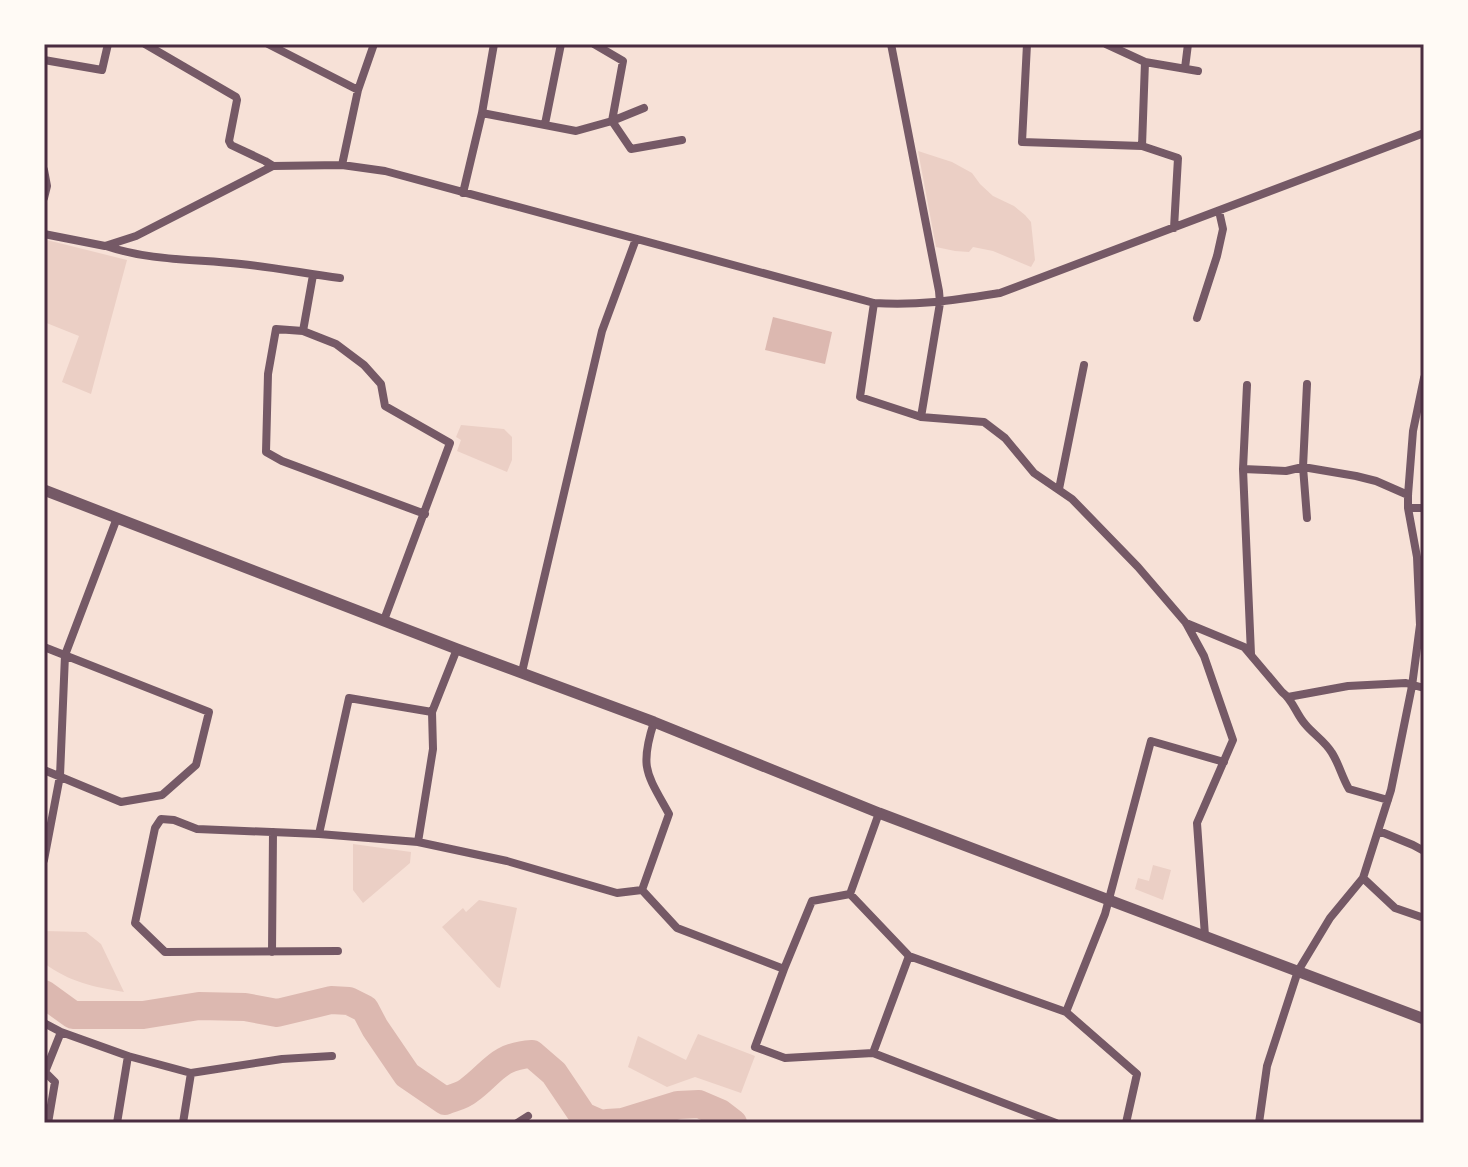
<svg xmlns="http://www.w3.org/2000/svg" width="1468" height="1167" viewBox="0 0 1468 1167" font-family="Raleway,sans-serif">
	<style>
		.green { fill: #ebcfc5 }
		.water { fill: #dcb8b0 }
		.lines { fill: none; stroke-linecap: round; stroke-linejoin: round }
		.river { stroke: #dcb8b0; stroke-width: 28 }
		.minor { stroke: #755966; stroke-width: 8 }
		.tertiary { stroke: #755966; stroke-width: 11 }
		.neatline { fill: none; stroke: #4a2c40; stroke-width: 3 }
	</style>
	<rect width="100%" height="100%" fill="#f7e1d7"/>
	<!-- green -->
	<path class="green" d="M918,151L952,162L972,173L980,184L993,196L1014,206L1025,215L1031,222L1035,260L1031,267L993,251L973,247L969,252L955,251L936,247Z
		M47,240L127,260L91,394L62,382L79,336L44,322V242Z
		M461,425L504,429L512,437V460L507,472L457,451L461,440L456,437Z
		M353,844L411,852L410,863L363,903L353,890Z
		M1153,865L1171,870L1163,900L1135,889L1138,878L1149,881Z
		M479,900L517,908L500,988L497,987L442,927L463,908L466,912Z
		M44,931L86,932L101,944L124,992C94,987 69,982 44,963Z
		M698,1034L755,1056L741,1093L695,1077L667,1087L628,1067L638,1036L686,1060Z"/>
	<!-- water -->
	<path class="water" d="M773,317L832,332L825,364L765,350Z"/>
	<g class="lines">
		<!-- river -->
		<path class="river" d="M44,994L73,1015H143L199,1006L245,1007L277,1013L331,1000L349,1001L365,1009L375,1028L407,1075L445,1101C452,1098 462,1096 468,1091C493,1073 497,1056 532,1054L554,1073L583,1116L599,1123
			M607,1123L623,1122L678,1105L699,1104L720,1113L733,1123"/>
		<!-- minor -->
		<path class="minor" d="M145,44L236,97L237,100L229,141L231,145L265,161L273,166
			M268,44L358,90
			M594,44L623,61L612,121L631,149L682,140
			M891,44L939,291L940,303L921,417
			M1027,44L1022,142L1142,146L1178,158L1174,228
			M1106,44L1145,62L1142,146
			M44,60L102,70L108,44
			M1145,62L1198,71
			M1185,68L1188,44
			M482,113L576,131L612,121L644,108
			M545,124L561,44
			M342,165L358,90L374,44
			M44,170L47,186L44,198
			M463,193L482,113L494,44
			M44,234L105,246L136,236L273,166L342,165L385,171L874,303C919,306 955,300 1000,293L1424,133
			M106,246C150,261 195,259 241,264C274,267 307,274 340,278
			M874,303L860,397L921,417L984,422L1005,438L1034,473L1072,499L1138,567L1186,623L1204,656L1233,740L1197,823L1205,936
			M1197,318L1217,256L1223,229L1219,211
			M303,331L313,275
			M1307,384L1303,467L1307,518
			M1247,385L1243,469L1251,654
			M1243,469L1286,471L1303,467L1356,476L1376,481L1408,495
			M1059,489L1084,365
			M1408,508H1424
			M384,620L450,443L385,406L381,384L364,365L336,344L303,331L276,329L268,374L266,452L282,461L425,514
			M1186,623L1244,647L1282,692C1293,700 1296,714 1305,724C1313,734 1325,741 1332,753C1339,764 1342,777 1349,789L1388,800
			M44,647L209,712L196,765L162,795L121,802L44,770
			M522,672L602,331L636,239
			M1288,697L1348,686L1406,683L1424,688
			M654,722C639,768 647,774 669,814L642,890L677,928L784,969L755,1047L785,1058L873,1053L1056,1123
			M1379,831L1413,845L1424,851
			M319,834L349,698L432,712
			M418,842L433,749L432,712L457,649
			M44,860L60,776L65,655L117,518
			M1363,878L1395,908L1424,918
			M850,894L909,956L1066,1012L1137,1074L1126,1123
			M338,951L165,952L135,923L155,828L161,819L174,820L197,829L319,834L418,842L507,861L617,893L642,890
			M272,952L273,832
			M784,969L812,901L850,894L879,813
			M1066,1012L1105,914L1151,741L1224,762
			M44,1023L61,1032
			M873,1053L909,956
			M191,1073L282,1059L332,1056
			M48,1123L55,1082L45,1072L61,1032L128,1056L191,1073L183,1123
			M117,1123L128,1056
			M517,1123L528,1116
			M1259,1123L1267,1066L1298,971L1330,918L1363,878L1391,790L1412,686L1420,625L1417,557L1408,508V495L1413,431L1424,378"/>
		<!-- tertiary -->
		<path class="tertiary" d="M44,490L457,649L654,722L879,813L1424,1019"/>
	</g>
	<!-- border -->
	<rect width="1468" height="1167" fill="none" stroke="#fffaf5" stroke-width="92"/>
	<rect x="46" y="46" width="1376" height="1075" class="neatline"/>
</svg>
